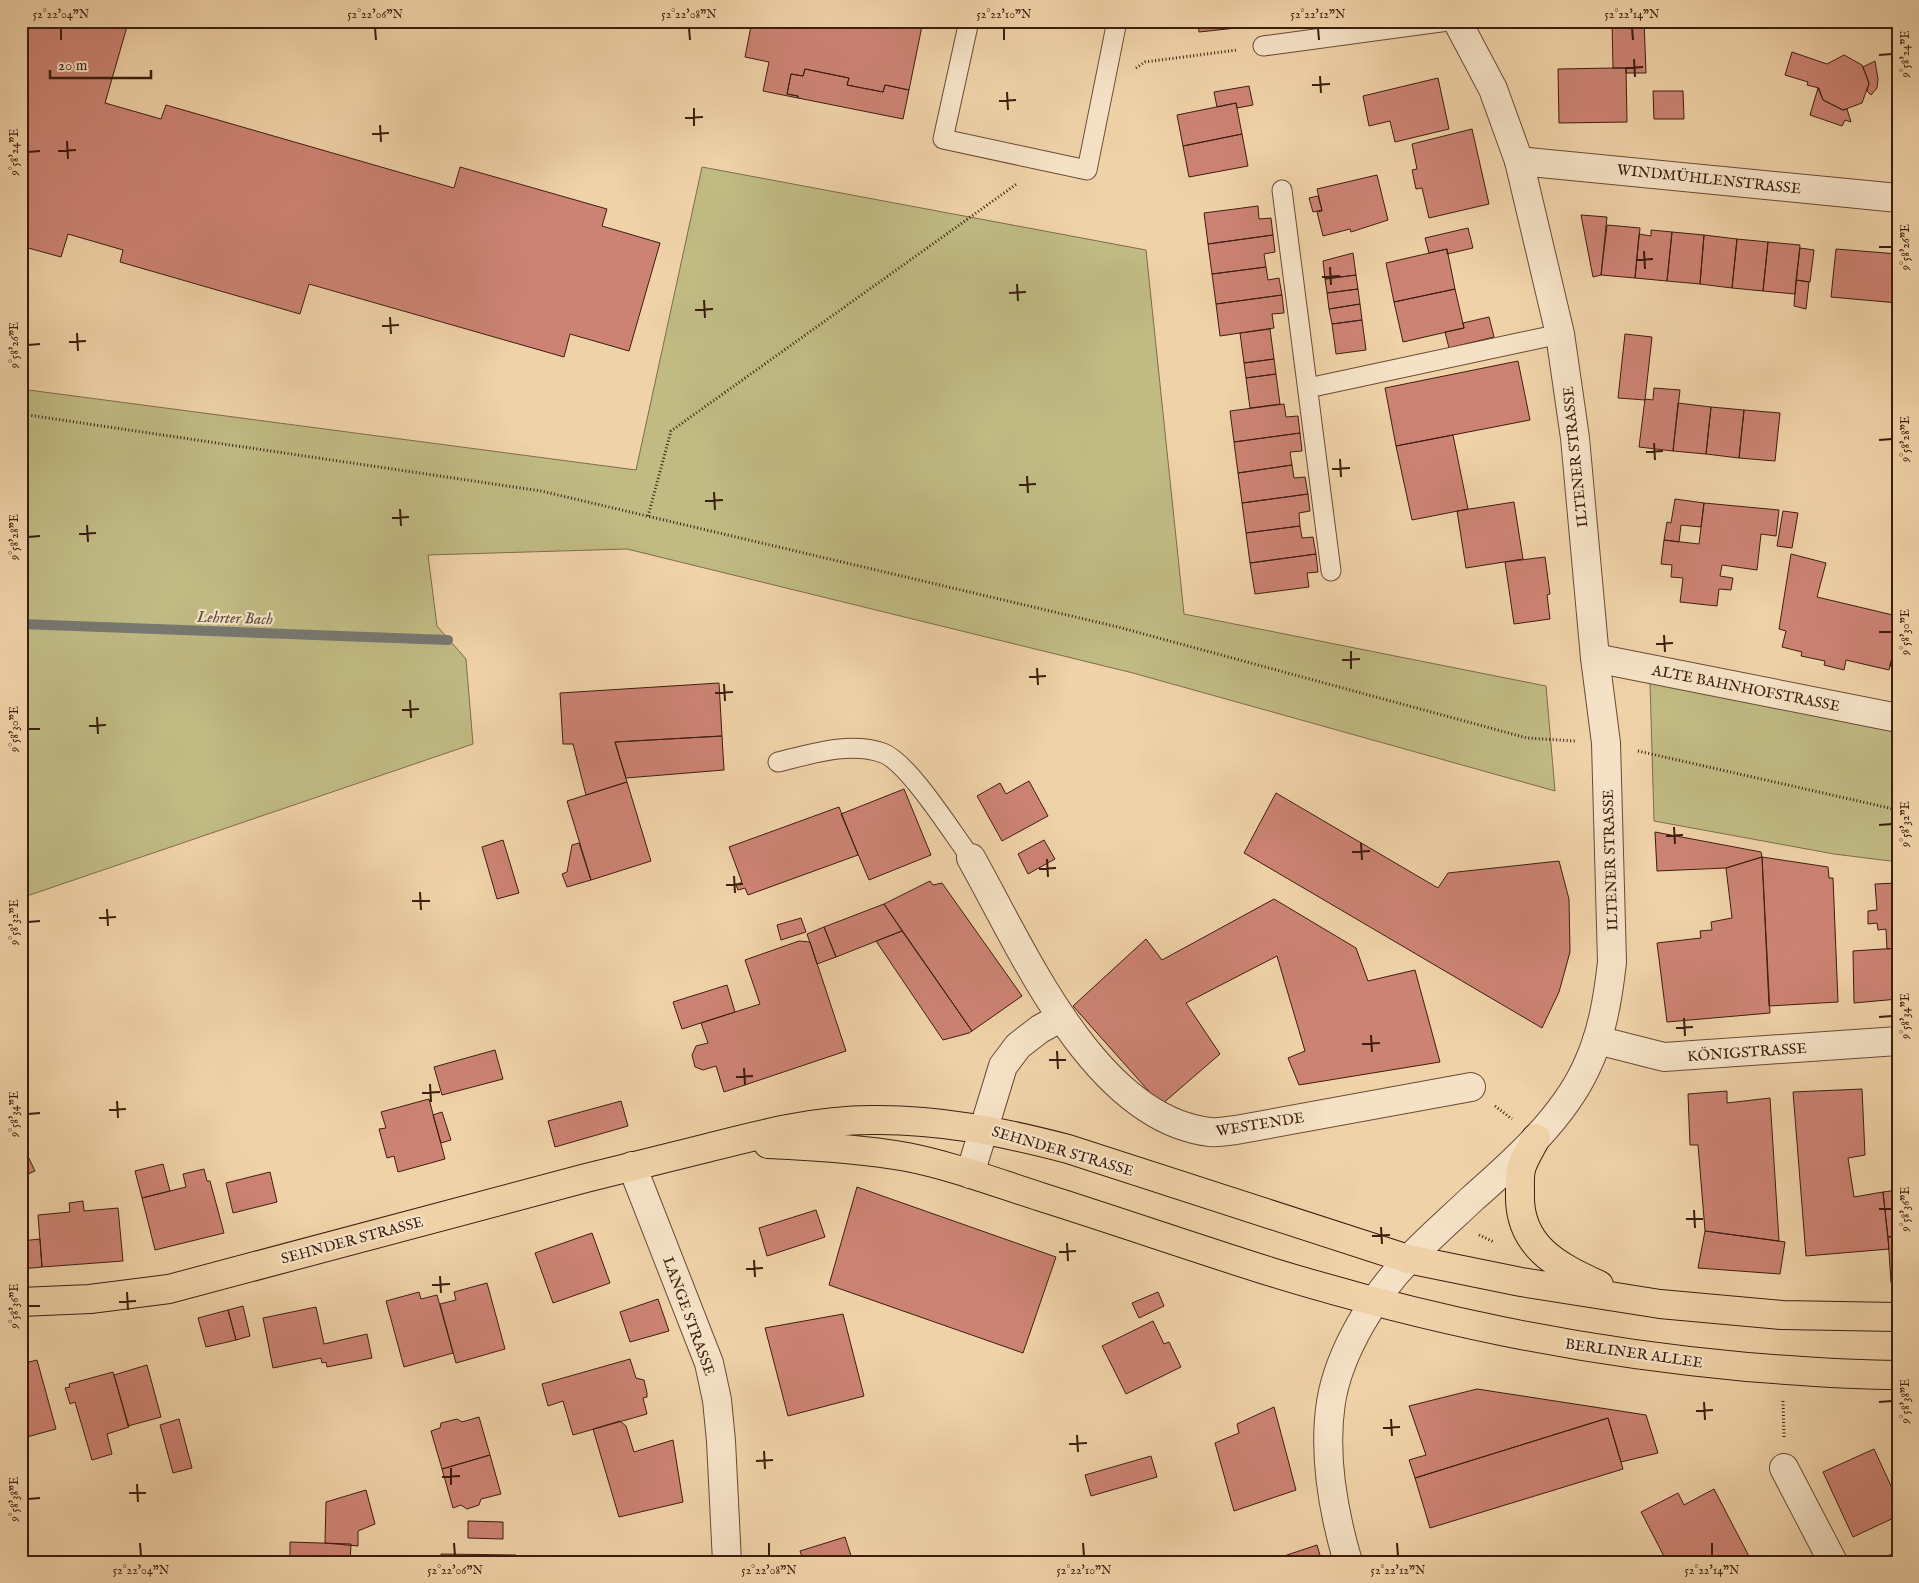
<svg xmlns="http://www.w3.org/2000/svg" width="1919" height="1583" viewBox="0 0 1919 1583" font-family="'IM FELL English',serif">
	<style>
		.green { fill: #c0ba83; stroke: #7e6c49 }
		.lines { fill: none; stroke-linecap: round; stroke-linejoin: round }
		.stream { stroke: #777871; stroke-width: 10 }
		.building { fill: #cd8374; stroke: #3d1d0f }
		.service-casing { stroke: #6a4a35; stroke-width: 21 }
		.minor-casing { stroke: #6a4a35; stroke-width: 30 }
		.tertiary-casing { stroke: #6a4a35; stroke-width: 30 }
		.primary-casing { stroke: #3d1d0f; stroke-width: 30 }
		.path { stroke: #3d1d0f; stroke-width: 3; stroke-dasharray: 1 2.5; stroke-linecap: butt }
		.service { stroke: #f5e2c6; stroke-width: 19 }
		.minor { stroke: #f5e2c6; stroke-width: 28 }
		.tertiary { stroke: #f5e2c6; stroke-width: 28 }
		.primary { stroke: #f0d2a8; stroke-width: 28 }
		.ticks { fill: none; stroke: #3d1d0f; stroke-width: 2 }
		.labels { text-anchor: middle; stroke-width: 4.5; stroke-linejoin: round; paint-order: stroke }
		.street-label { font-size: 15px; fill: #3d1d0f; stroke: #f5e2c6 }
		.water-label { font-size: 16px; font-style: italic; fill: #5a4b40; stroke: #f5e2c6 }
		.neatline { fill: none; stroke: #3d1d0f; stroke-width: 2 }
		.ticks-label { font-size: 12px; text-anchor: middle; fill: #3d1d0f }
	</style>
	<rect width="100%" height="100%" fill="#f0d2a8"/>
	<filter id="stains"><feTurbulence type="fractalNoise" baseFrequency=".004" numOctaves="4"/><feColorMatrix values="0 0 0 0 .2 0 0 0 0 .09 0 0 0 0 .02 0 0 0 .5 -.17"/></filter>
	<radialGradient id="worn" r=".72"><stop offset=".6" stop-color="#630" stop-opacity="0"/><stop offset="1" stop-color="#630" stop-opacity=".3"/></radialGradient>
	<!-- green -->
	<path class="green" d="M702,167L1146,250L1184,614L1546,686L1555,791L1133,673L627,549L428,555L437,626L466,659L473,744L21,898V389L636,470Z
		M1650,682L1898,730V862L1834,854L1654,821Z"/>
	<g class="lines">
		<!-- stream -->
		<path class="stream" d="M21,624L448,640"/>
	</g>
	<!-- building -->
	<path class="building" d="M21,21H121L128,23L105,103L161,119L166,105L454,188L460,167L607,209L602,226L660,243L629,351L570,334L564,357L309,284L300,314L120,262L123,250L68,234L61,257L21,246Z
		M752,21H923L909,90L885,85L883,92L847,85L849,78L805,69L803,76L791,74L787,94L798,96V98L763,91L769,62L745,57Z
		M1198,21H1293V22L1199,32Z
		M1612,21H1644L1646,73H1626V68H1613Z
		M1792,52L1827,64L1844,55L1862,65L1869,83L1862,103L1843,110L1823,100L1819,88L1807,85L1808,82L1785,75Z
		M1875,61L1878,79L1877,88L1871,95L1867,91L1869,83L1863,67Z
		M1613,68H1626L1627,122L1559,123L1558,69Z
		M805,69L849,78L847,85L883,92L885,85L909,90L903,119L798,98V96L787,94L791,74L803,76Z
		M1438,78L1449,129L1395,142L1390,121L1369,126L1363,96Z
		M1249,86L1253,105L1237,108L1236,103L1217,107L1214,92Z
		M1818,88L1823,100L1843,110L1847,109L1851,122L1845,120L1842,126L1810,115Z
		M1653,91H1683L1684,119H1654Z
		M1236,103L1242,134L1183,146L1177,115Z
		M1472,129L1489,204L1429,218L1422,188L1416,189L1412,170L1417,169L1412,144Z
		M1242,134L1248,166L1189,177L1183,146Z
		M1377,175L1388,220L1351,232L1350,229L1323,236L1317,212L1322,211L1317,189Z
		M1318,196L1322,210L1313,212L1309,198Z
		M1258,206L1259,219L1271,218L1273,235L1208,244L1204,213Z
		M1581,215L1607,217L1601,275L1593,277Z
		M1607,225L1640,228L1635,278L1601,275Z
		M1468,228L1473,248L1447,254V249L1429,253L1425,238Z
		M1651,230L1672,232L1667,281L1635,278L1639,234L1651,236Z
		M1672,232L1704,235L1700,284L1667,281Z
		M1273,235L1275,252L1264,254L1266,267L1212,274L1208,244Z
		M1704,235L1737,239L1732,288L1700,284Z
		M1737,239L1768,242L1763,291L1732,288Z
		M1768,242L1800,245L1795,294L1763,291Z
		M1800,248L1814,250L1810,282L1796,280Z
		M1447,249L1455,289L1394,302L1386,263Z
		M1836,249L1898,254V303L1831,297Z
		M1353,253L1356,275L1325,279L1323,261Z
		M1266,267L1268,280L1279,278L1282,295L1216,304L1212,274Z
		M1356,275L1358,289L1327,293L1325,279Z
		M1796,280L1809,282L1806,309L1794,306Z
		M1358,289L1360,304L1329,309L1327,293Z
		M1455,289L1464,328L1403,342L1394,302Z
		M1282,295L1284,313L1272,314L1274,328L1220,336L1216,304Z
		M1360,304L1362,320L1332,324L1329,309Z
		M1489,317L1494,337L1449,348L1445,332L1464,328L1463,323Z
		M1362,320L1366,350L1336,354L1332,324Z
		M1270,329L1274,359L1244,363L1240,333Z
		M1625,334L1652,337L1645,400L1618,398Z
		M1274,359L1276,374L1246,378L1244,363Z
		M1518,361L1530,420L1396,446L1385,388Z
		M1276,374L1280,404L1250,408L1246,378Z
		M1654,388L1680,390L1673,451L1639,447L1645,399L1653,400Z
		M1678,403L1711,407L1706,454L1673,451Z
		M1284,404L1286,417L1298,416L1300,433L1234,442L1230,411Z
		M1711,407L1744,410L1739,458L1706,454Z
		M1744,410L1780,413L1775,461L1739,458Z
		M1300,433L1302,451L1290,452L1292,465L1238,473L1234,442Z
		M1453,435L1468,509L1412,520L1396,446Z
		M1292,465L1294,478L1305,477L1308,494L1242,503L1238,473Z
		M1308,494L1310,511L1299,513L1300,526L1246,533L1242,503Z
		M1675,499L1704,503L1701,527L1681,525L1679,542L1664,540L1667,522L1671,523Z
		M1514,502L1523,559L1466,568L1457,511Z
		M1704,503L1779,510L1776,536L1761,534L1757,570L1722,565L1720,576L1733,578L1731,590L1719,589L1717,606L1680,602L1683,578L1671,577L1672,565L1661,564L1664,540L1699,544Z
		M1783,511L1798,513L1792,548L1777,546Z
		M1300,526L1302,538L1313,537L1316,554L1250,563L1246,533Z
		M1316,554L1318,572L1307,573L1309,587L1255,594L1250,563Z
		M1791,554L1826,563L1817,597L1897,616L1894,627L1898,628V633L1889,670L1846,660L1844,670L1824,665L1825,661L1801,656L1802,652L1782,647L1786,631L1779,629Z
		M1545,557L1550,594L1547,595L1550,619L1514,624L1505,562Z
		M1898,633V668L1890,666Z
		M719,683L722,736L615,742L627,782L586,795L573,744H563L560,693Z
		M722,736L724,770L626,778L615,742Z
		M1029,781L1048,816L1002,841L977,796L1000,783L1006,794Z
		M627,782L651,861L591,880L567,801Z
		M904,789L931,855L869,880L841,814Z
		M1276,793L1438,888L1448,873L1559,861L1569,899L1570,952L1559,992L1542,1028L1244,853Z
		M839,807L858,855L748,895L745,888L738,890L736,885L742,882L729,847Z
		M1655,832L1761,852L1762,857L1726,868L1657,871Z
		M503,840L519,893L497,899L482,847Z
		M1044,840L1055,859L1028,874L1018,854Z
		M579,843L591,880L567,887L562,874L567,872L572,845Z
		M1762,857L1828,867L1829,878H1833L1838,1002L1769,1006Z
		M1762,857L1770,1013L1667,1022L1657,943L1701,938L1700,931L1712,930L1711,922L1732,918L1726,868Z
		M930,881L933,885L942,883L1022,996L972,1031L884,904Z
		M1898,883V948L1887,949L1886,929L1878,930L1877,923L1868,924V911L1877,910L1875,884Z
		M1274,899L1356,948L1368,981L1415,970L1440,1062L1299,1085L1288,1058L1305,1051L1277,956L1186,1003L1220,1054L1161,1105L1073,1006L1146,939L1162,960Z
		M884,904L902,931L836,957L824,927Z
		M801,918L806,932L781,940L777,925Z
		M824,927L836,957L817,964L807,934Z
		M902,931L972,1031L969,1033L943,1040L876,941Z
		M799,941L810,942L846,1051L724,1092L716,1066L703,1070L695,1067L692,1055L696,1046L708,1043L701,1023L760,1004L745,960Z
		M1898,948V999L1854,1003L1853,951Z
		M727,985L735,1012L682,1029L673,1002Z
		M495,1050L503,1079L442,1095L434,1067Z
		M1862,1089L1865,1155L1848,1158L1854,1197L1883,1192L1889,1249L1806,1256L1793,1092Z
		M1727,1091V1103L1770,1098L1779,1241L1705,1231L1698,1145H1690L1688,1094Z
		M429,1099L445,1159L398,1172L394,1156L387,1158L379,1129L386,1128L381,1112Z
		M621,1101L628,1126L555,1147L548,1121Z
		M442,1112L451,1140L441,1143L433,1115Z
		M21,1142L35,1171L21,1177Z
		M163,1164L170,1191L142,1198L135,1171Z
		M204,1169L207,1181H210L224,1233L155,1250L142,1198L186,1187L183,1174Z
		M270,1172L277,1202L233,1213L226,1183Z
		M857,1187L1056,1257L1023,1353L829,1285Z
		M1898,1190V1236L1888,1237L1883,1192Z
		M83,1201L84,1211L118,1208L123,1261L42,1267L38,1215L70,1212L69,1203Z
		M816,1210L825,1237L767,1256L759,1228Z
		M1705,1231L1785,1242L1780,1274L1698,1268Z
		M592,1233L610,1283L553,1303L535,1253Z
		M1898,1236V1283H1891L1888,1237Z
		M40,1239L42,1267L21,1269V1241Z
		M487,1283L505,1349L456,1363L440,1304L456,1300L454,1292Z
		M419,1292L421,1299L437,1295L453,1353L404,1367L386,1301Z
		M1158,1292L1164,1306L1139,1318L1132,1303Z
		M658,1299L669,1331L630,1342L620,1312Z
		M243,1306L250,1336L236,1340L228,1310Z
		M316,1307L324,1344L367,1334L372,1358L327,1367L326,1362L322,1363L321,1358L273,1368L263,1318Z
		M228,1310L236,1340L206,1347L198,1318Z
		M843,1314L864,1396L788,1416L765,1328Z
		M1153,1321L1164,1344L1169,1342L1181,1367L1126,1394L1102,1346Z
		M630,1359L636,1378L644,1380L647,1393V1397L643,1398L647,1414L573,1435L563,1401L548,1406L542,1384Z
		M37,1360L56,1429L27,1437L21,1416V1364Z
		M147,1365L161,1417L128,1426L114,1375Z
		M113,1372L129,1427L107,1434L112,1454L92,1460L75,1402L70,1404L65,1388L70,1387L69,1384Z
		M1477,1389L1646,1415L1658,1453L1621,1462L1608,1418L1415,1478L1409,1460L1426,1455L1409,1406Z
		M1274,1407L1296,1490L1234,1511L1215,1443L1239,1433L1237,1424Z
		M479,1417L490,1455L442,1469L431,1431L440,1428L441,1423L457,1419L462,1422Z
		M1608,1418L1623,1469L1430,1528L1415,1478Z
		M179,1419L192,1468L173,1473L160,1425Z
		M620,1421L626,1426L634,1452L673,1440L683,1502L619,1517L593,1429Z
		M1874,1449L1898,1501V1516L1853,1537L1823,1472Z
		M490,1455L501,1494L481,1499L479,1505L467,1509L461,1505L453,1508L442,1469Z
		M1151,1456L1157,1477L1091,1496L1085,1475Z
		M1714,1489L1752,1562H1667L1641,1512L1678,1493L1684,1505Z
		M366,1490L375,1524L358,1531V1546L325,1543L326,1502Z
		M468,1521L503,1522V1539L468,1538Z
		M845,1537L853,1562H804L800,1551Z
		M290,1542L351,1544L350,1562H290Z
		M1317,1545L1322,1562H1266Z
		M1898,1553V1562L1869,1560Z
		M441,1554L516,1555V1562H449V1558H441Z"/>
	<g class="lines">
		<!-- service casing -->
		<g class="service-casing">
			<path id="service" d="M969,21L943,139L1087,170L1117,21
				M1263,46L1448,21
				M1282,190L1331,571
				M1308,388L1560,334
				M778,762C811,754 850,741 883,753C909,763 953,834 971,858"/>
		</g>
		<!-- minor casing -->
		<g class="minor-casing">
			<path id="minor" d="M1519,161L1898,198
				M1595,658L1898,718
				M971,858C1022,948 1094,1119 1210,1132C1218,1133 1228,1131 1236,1130L1471,1087
				M1597,1040L1664,1057L1898,1041
				M632,1166L709,1363L717,1400L721,1441L727,1562
				M970,1174L1003,1066L1018,1046L1040,1029L1060,1018
				M1784,1468L1833,1562"/>
		</g>
		<!-- tertiary casing -->
		<g class="tertiary-casing">
			<path id="tertiary" d="M1348,1562C1333,1511 1323,1454 1331,1402C1339,1352 1375,1293 1410,1258C1430,1237 1452,1218 1473,1198C1514,1162 1563,1118 1586,1068C1602,1035 1608,998 1612,962L1606,743L1595,658L1575,438L1560,334L1519,161L1493,89L1457,21"/>
		</g>
		<!-- primary casing -->
		<g class="primary-casing">
			<path id="primary" d="M1536,1138C1531,1148 1525,1157 1522,1166C1519,1174 1520,1185 1520,1193C1518,1246 1557,1266 1599,1285
				M768,1144C815,1146 862,1149 907,1157C953,1166 997,1183 1041,1197C1117,1221 1192,1247 1268,1271C1428,1320 1580,1352 1747,1367C1797,1371 1848,1375 1898,1375
				M21,1302L90,1299L169,1289C308,1252 447,1215 586,1178C625,1168 664,1159 703,1149C758,1135 814,1120 871,1120C939,1119 1003,1132 1068,1149L1408,1259L1521,1282L1660,1304L1782,1315L1898,1317"/>
		</g>
		<!-- path -->
		<path class="path" d="M1136,68L1145,62L1237,50
			M21,414L541,491L1118,627L1527,738L1575,741
			M648,516L671,431L1018,183
			M1638,751L1898,810
			M1495,1106L1512,1119
			M1479,1235L1494,1242
			M1783,1401L1784,1437"/>
		<!-- service -->
		<use href="#service" class="service"/>
		<!-- minor -->
		<use href="#minor" class="minor"/>
		<!-- tertiary -->
		<use href="#tertiary" class="tertiary"/>
		<!-- primary -->
		<use href="#primary" class="primary"/>
	</g>
	<!-- ticks -->
	<path class="ticks" d="M61,28V40M375,28L376,40M689,28L690,40M1004,28V40M1318,28L1319,40M1632,28L1633,40M1879,55L1892,54M1634,59L1635,77M1626,68L1643,67M1320,76L1321,93M1312,85L1330,84M1007,92L1008,110M999,101L1016,100M694,108V126M685,118L703,117M380,125L381,142M372,134L389,133M67,141L68,159M58,151L76,150M28,152L40,151M1879,247H1892M1644,251L1645,269M1636,260L1653,259M1330,267L1331,285M1322,277L1340,276M1017,284L1018,301M1009,293L1026,292M704,300L705,318M695,310L713,309M390,317L391,334M382,326L399,325M77,333L78,351M69,342L86,341M28,345L40,344M1879,440L1892,439M1654,443L1655,460M1646,452L1663,451M1340,459L1341,477M1332,469L1350,468M1027,476L1028,493M1019,485L1036,484M714,492L715,510M705,501L723,500M400,509L401,526M392,518L409,517M87,525L88,542M79,534L96,533M28,537L40,536M1879,632H1892M1664,635L1665,652M1656,644L1673,643M1351,651V669M1342,660L1360,659M1037,668L1038,685M1029,677L1046,676M724,684L725,701M715,693L733,692M410,700L411,718M402,710L419,709M97,717L98,734M89,726L106,725M28,729H40M1879,825L1892,824M1674,827L1675,844M1666,836L1683,835M1361,843L1362,860M1352,852L1370,851M1047,859L1048,877M1039,869L1056,868M734,876L735,893M726,885L743,884M420,892L421,910M412,901H430M107,909L108,926M99,918L116,917M28,922L40,921M1879,1017L1892,1016M1684,1018L1685,1036M1676,1028L1693,1027M1371,1035L1372,1052M1362,1044L1380,1043M1057,1051L1058,1069M1049,1060H1066M744,1068L745,1085M736,1077L753,1076M430,1084L431,1102M422,1093L440,1092M117,1101L118,1118M109,1110L126,1109M28,1114L40,1113M1879,1209H1892M1694,1210L1695,1228M1686,1219H1703M1381,1227L1382,1244M1372,1236L1390,1235M1067,1243L1068,1261M1059,1252L1076,1251M754,1260L755,1277M746,1269L763,1268M440,1276L441,1293M432,1285L450,1284M127,1292L128,1310M119,1302L136,1301M28,1306H40M1704,1402L1705,1420M1879,1402L1892,1401M1696,1411L1713,1410M1391,1419L1392,1436M1383,1428L1400,1427M1077,1435L1078,1452M1069,1444L1087,1443M764,1451L765,1469M756,1461L773,1460M451,1468V1485M442,1477L460,1476M137,1484L138,1502M129,1493H146M28,1499L40,1498M140,1543L141,1556M454,1543L455,1556M769,1543V1556M1083,1543L1084,1556M1397,1543L1398,1556M1712,1543V1556"/>
	<g class="labels">
		<!-- street labels -->
		<g class="street-label">
			<text transform="translate(1709 179) rotate(6)" y="5">WINDMÜHLENSTRASSE</text>
			<text transform="translate(1575 457) rotate(-96)" y="5">ILTENER STRASSE</text>
			<text transform="translate(1746 688) rotate(11)" y="5">ALTE BAHNHOFSTRASSE</text>
			<text transform="translate(1610 860) rotate(-92)" y="5">ILTENER STRASSE</text>
			<text transform="translate(1747 1052) rotate(-4)" y="5">KÖNIGSTRASSE</text>
			<text transform="translate(1260 1124) rotate(-9)" y="5">WESTENDE</text>
			<text transform="translate(1063 1151) rotate(16)" y="5">SEHNDER STRASSE</text>
			<text transform="translate(352 1240) rotate(-15)" y="5">SEHNDER STRASSE</text>
			<text transform="translate(689 1316) rotate(70)" y="5">LANGE STRASSE</text>
			<text transform="translate(1634 1353) rotate(8)" y="5">BERLINER ALLEE</text>
		</g>
		<!-- water labels -->
		<g class="water-label">
			<text transform="translate(235 617) rotate(2)" y="6">Lehrter Bach</text>
		</g>
	</g>
	<!-- margin -->
	<rect width="1919" height="1583" fill="none" stroke="#f0d2a8" stroke-width="55"/>
	<!-- scale -->
	<path d="M50 70v8h101v-8" fill="none" stroke="#3d1d0f" stroke-width="2.5"/>
	<text x="58" y="70" font-size="15" fill="#3d1d0f" stroke="#f5e2c6" stroke-width="4" paint-order="stroke">20 m</text>
	<rect x="28" y="28" width="1864" height="1528" class="neatline"/>
	<g class="ticks-label">
		<text x="61" y="18">52°22'04"N</text>
		<text x="375" y="18">52°22'06"N</text>
		<text x="689" y="18">52°22'08"N</text>
		<text x="1004" y="18">52°22'10"N</text>
		<text x="1318" y="18">52°22'12"N</text>
		<text x="1632" y="18">52°22'14"N</text>
		<text transform="translate(1905 54) rotate(-90)" y="4">9°58'24"E</text>
		<text transform="translate(14 152) rotate(-90)" y="4">9°58'24"E</text>
		<text transform="translate(1905 247) rotate(-90)" y="4">9°58'26"E</text>
		<text transform="translate(14 345) rotate(-90)" y="4">9°58'26"E</text>
		<text transform="translate(1905 439) rotate(-90)" y="4">9°58'28"E</text>
		<text transform="translate(14 537) rotate(-90)" y="4">9°58'28"E</text>
		<text transform="translate(1905 632) rotate(-90)" y="4">9°58'30"E</text>
		<text transform="translate(14 729) rotate(-90)" y="4">9°58'30"E</text>
		<text transform="translate(1905 824) rotate(-90)" y="4">9°58'32"E</text>
		<text transform="translate(14 922) rotate(-90)" y="4">9°58'32"E</text>
		<text transform="translate(1905 1016) rotate(-90)" y="4">9°58'34"E</text>
		<text transform="translate(14 1114) rotate(-90)" y="4">9°58'34"E</text>
		<text transform="translate(1905 1209) rotate(-90)" y="4">9°58'36"E</text>
		<text transform="translate(14 1306) rotate(-90)" y="4">9°58'36"E</text>
		<text transform="translate(1905 1401) rotate(-90)" y="4">9°58'38"E</text>
		<text transform="translate(14 1499) rotate(-90)" y="4">9°58'38"E</text>
		<text x="141" y="1574">52°22'04"N</text>
		<text x="455" y="1574">52°22'06"N</text>
		<text x="769" y="1574">52°22'08"N</text>
		<text x="1084" y="1574">52°22'10"N</text>
		<text x="1398" y="1574">52°22'12"N</text>
		<text x="1712" y="1574">52°22'14"N</text>
	</g>
	<rect width="100%" height="100%" filter="url(#stains)"/>
	<rect width="100%" height="100%" fill="url(#worn)"/>
</svg>
